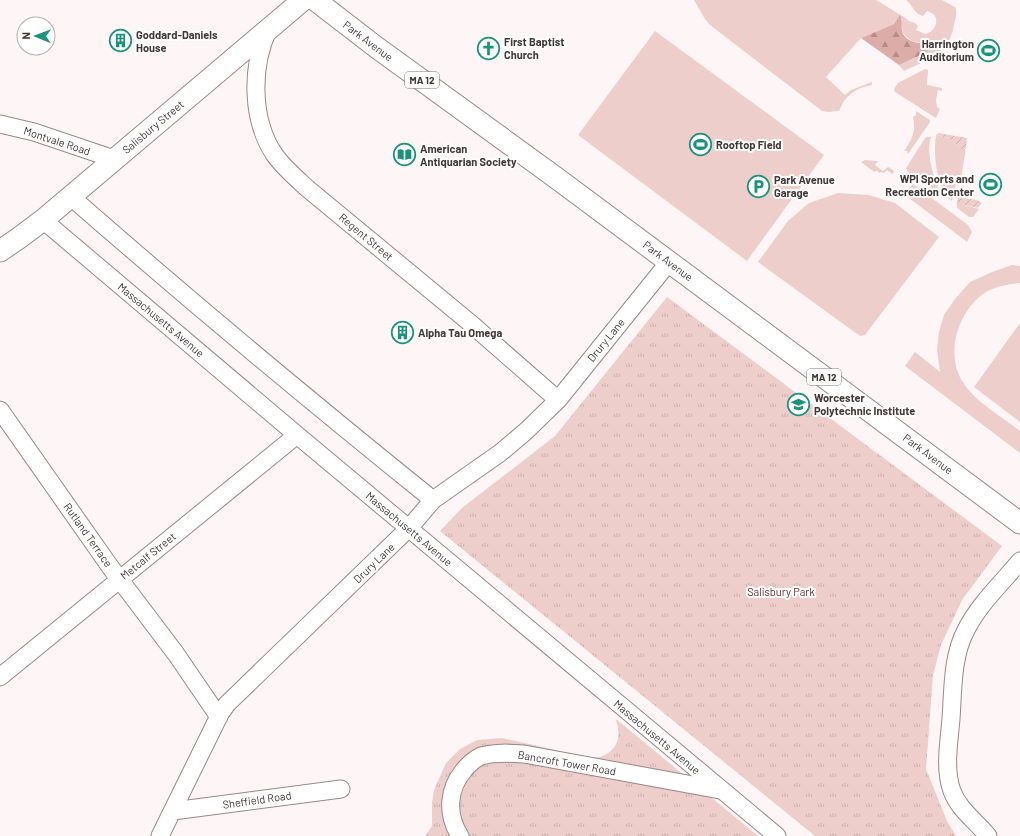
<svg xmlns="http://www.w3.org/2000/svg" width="1020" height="836" font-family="Barlow,sans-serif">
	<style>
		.grass { fill: #edcecb }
		.forest { fill: url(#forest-firs) }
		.park { fill: url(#park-tufts) }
		.garden { fill: url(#garden-furrows) }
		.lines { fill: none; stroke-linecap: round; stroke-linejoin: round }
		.minor-casing { stroke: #9a8887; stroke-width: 19 }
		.major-casing { stroke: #9a8887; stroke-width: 23 }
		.minor { stroke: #fff; stroke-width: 17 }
		.major { stroke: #fff; stroke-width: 21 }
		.labels { text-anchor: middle; stroke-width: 4; stroke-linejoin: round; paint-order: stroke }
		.shield { fill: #fff; stroke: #7a7474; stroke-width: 1 }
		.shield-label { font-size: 10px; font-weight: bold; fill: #413938 }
		.poi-label { font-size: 11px; font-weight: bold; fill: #413938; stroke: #fff; text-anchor: start }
		.street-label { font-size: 11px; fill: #413938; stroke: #fff }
		.park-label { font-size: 11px; fill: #6b2f2d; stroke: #fff }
	</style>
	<defs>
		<pattern id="forest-firs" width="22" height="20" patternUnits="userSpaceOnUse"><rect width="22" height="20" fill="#dcaca8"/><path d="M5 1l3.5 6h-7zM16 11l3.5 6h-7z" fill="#b48d8a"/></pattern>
		<pattern id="park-tufts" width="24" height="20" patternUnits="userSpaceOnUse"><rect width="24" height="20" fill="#edcecb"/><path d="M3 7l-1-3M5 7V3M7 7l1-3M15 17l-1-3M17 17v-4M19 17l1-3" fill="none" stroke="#ccb2af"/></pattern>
		<pattern id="garden-furrows" width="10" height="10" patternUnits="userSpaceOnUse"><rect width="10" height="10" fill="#edcecb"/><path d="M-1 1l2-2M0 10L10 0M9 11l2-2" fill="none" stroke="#ccb2af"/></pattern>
	</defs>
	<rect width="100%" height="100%" fill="#fef6f6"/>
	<path class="grass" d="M694,0H876L904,17L909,21L915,23L918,26L916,30L925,34C933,33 941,21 933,14C932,13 929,12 927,11L923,16C913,13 913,5 906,0H942L955,7C958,13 955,19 954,25C950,53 927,60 904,71L899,65L927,52L937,41C927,44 911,45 904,34C901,30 902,23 902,18L894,24L861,38L826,77L845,95L851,90L872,82V85C856,88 845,95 839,111L828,112L822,111L710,25L705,19Z
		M655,31L824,155L747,261L578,135Z
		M925,69L928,70L927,85L942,88V91L938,90L936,100L937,107L940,109L936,118L895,92L894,89L898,83Z
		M916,111L930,120V122L908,154L907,151H904C912,140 916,131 913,117L916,115Z
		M936,135C950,138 956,140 963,154H965L960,183H956L952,201C936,189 933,153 936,135Z
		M927,137H931C926,155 933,174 939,191L937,193L907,171L906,168L925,138Z
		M865,160L878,161L875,165L883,171L888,167L893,170L894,172L892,174L887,170L884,173L882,172L879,173L877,171L874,172L861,162Z
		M913,184L968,225L972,232L967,242L905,195Z
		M838,193L869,195L895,203L939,237L865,335L860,336L758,262L788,221L809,203Z
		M957,200L965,205L979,209L973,217H969L957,208Z
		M1012,265L1020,266V283C1009,284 992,287 983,294C958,313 946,351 961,379C974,402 1000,415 1020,431V453L905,366L915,352L940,372L937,350L939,332L944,315L955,299L970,282L992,272Z
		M1020,323V422L974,387Z"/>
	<path class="forest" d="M900,15C903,20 901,25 902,31C906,45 927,45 938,41L927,52L899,65L861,38L894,24Z"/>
	<path class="park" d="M667,297L1002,546L962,600L941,645L933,675L926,769L947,821L956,836H815L440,531L462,508L555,436Z
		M616,719L758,836H425L432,826V803L434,790L446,763L460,749L477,740L502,738L591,758C608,758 621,746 618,729C618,725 616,723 616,719Z"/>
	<path class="garden" d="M938,133L967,138L965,154H963C956,140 950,138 936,135Z
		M958,197L977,200L982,203L978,208L965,205L958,202Z"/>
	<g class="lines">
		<defs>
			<path id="minor" d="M268,30C251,67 251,119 274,154C283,167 296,178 308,189L469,322L558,400
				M0,124L34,132L114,159
				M70,196C189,300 310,401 433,500
				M43,220L297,435L777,836
				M0,410L111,568L176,654L219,717
				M0,677L297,435
				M173,811L341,789
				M160,836L220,714L227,704L409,528L433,500L500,453L525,432L558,400L669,262
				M460,836C446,814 448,789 464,770C468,765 475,759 481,756C495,752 510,753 524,754L720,790
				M988,836C976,821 959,810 952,791C944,769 949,743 951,719C953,690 952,656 966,630C979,604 1002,583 1020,561"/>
			<path id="major" d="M315,0L376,47L555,177L1020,523
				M0,251L19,238L43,220L303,0"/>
		</defs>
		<use href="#minor" class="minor-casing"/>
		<use href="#major" class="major-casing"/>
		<use href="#minor" class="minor"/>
		<use href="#major" class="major"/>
	</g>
	<defs>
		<symbol id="building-ring" viewBox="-11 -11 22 22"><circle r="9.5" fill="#fff" stroke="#19947a" stroke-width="1.5"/><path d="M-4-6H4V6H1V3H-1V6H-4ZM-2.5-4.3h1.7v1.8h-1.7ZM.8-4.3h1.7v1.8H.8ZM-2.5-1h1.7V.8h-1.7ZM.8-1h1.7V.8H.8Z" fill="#19947a"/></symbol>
		<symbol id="church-ring" viewBox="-11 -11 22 22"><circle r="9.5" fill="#fff" stroke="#19947a" stroke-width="1.5"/><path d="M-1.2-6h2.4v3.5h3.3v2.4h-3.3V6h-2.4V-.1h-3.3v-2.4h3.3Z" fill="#19947a"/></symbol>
		<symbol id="stadium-ring" viewBox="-11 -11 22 22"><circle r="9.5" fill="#fff" stroke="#19947a" stroke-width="1.5"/><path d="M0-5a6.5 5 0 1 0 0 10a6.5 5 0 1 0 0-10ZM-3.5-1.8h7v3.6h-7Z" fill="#19947a"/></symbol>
		<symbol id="library-ring" viewBox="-11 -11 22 22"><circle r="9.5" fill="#fff" stroke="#19947a" stroke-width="1.5"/><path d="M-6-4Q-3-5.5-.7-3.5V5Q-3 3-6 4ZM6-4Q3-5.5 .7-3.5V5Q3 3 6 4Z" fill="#19947a"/></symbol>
		<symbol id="parking-ring" viewBox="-11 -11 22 22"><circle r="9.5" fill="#fff" stroke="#19947a" stroke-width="1.5"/><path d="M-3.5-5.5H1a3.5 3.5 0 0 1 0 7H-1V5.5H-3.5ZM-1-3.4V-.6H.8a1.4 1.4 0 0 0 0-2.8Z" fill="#19947a"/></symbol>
		<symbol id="university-ring" viewBox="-11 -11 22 22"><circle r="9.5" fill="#fff" stroke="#19947a" stroke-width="1.5"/><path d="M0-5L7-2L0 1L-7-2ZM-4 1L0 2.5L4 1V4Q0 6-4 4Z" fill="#19947a"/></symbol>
	</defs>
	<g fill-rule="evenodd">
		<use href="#building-ring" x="108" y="28" width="25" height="25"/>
		<use href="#church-ring" x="476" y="36" width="25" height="25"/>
		<use href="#stadium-ring" x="976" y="38" width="25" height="25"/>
		<use href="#stadium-ring" x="688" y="132" width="25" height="25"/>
		<use href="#library-ring" x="392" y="142" width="25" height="25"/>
		<use href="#stadium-ring" x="978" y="172" width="25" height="25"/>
		<use href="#parking-ring" x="746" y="174" width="25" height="25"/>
		<use href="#building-ring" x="390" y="320" width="25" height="25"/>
		<use href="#university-ring" x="786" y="392" width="25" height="25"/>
	</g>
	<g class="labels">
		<g class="shield">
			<rect x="405" y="72" width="34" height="16" rx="3"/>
			<rect x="807" y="369" width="34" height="16" rx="3"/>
		</g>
		<g class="shield-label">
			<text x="422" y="84">MA 12</text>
			<text x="824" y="381">MA 12</text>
		</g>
		<g class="poi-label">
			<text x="136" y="39">Goddard-Daniels<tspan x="136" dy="13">House</tspan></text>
			<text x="504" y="46">First Baptist<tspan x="504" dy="13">Church</tspan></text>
			<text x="974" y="48" text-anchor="end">Harrington<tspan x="974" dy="13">Auditorium</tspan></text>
			<text x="716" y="149">Rooftop Field</text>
			<text x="420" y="153">American<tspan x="420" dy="13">Antiquarian Society</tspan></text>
			<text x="974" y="183" text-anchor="end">WPI Sports and<tspan x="974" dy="13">Recreation Center</tspan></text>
			<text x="774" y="184">Park Avenue<tspan x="774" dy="13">Garage</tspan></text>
			<text x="418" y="337">Alpha Tau Omega</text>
			<text x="814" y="402">Worcester<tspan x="814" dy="13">Polytechnic Institute</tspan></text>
		</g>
		<g class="street-label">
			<text transform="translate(368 41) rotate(37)" y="4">Park Avenue</text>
			<text transform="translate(153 127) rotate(-40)" y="4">Salisbury Street</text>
			<text transform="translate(57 141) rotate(18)" y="4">Montvale Road</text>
			<text transform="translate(366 237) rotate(40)" y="4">Regent Street</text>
			<text transform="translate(668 261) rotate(37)" y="4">Park Avenue</text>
			<text transform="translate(161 320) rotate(40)" y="4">Massachusetts Avenue</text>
			<text transform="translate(606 340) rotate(-51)" y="4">Drury Lane</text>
			<text transform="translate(928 454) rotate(37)" y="4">Park Avenue</text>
			<text transform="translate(409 529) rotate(40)" y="4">Massachusetts Avenue</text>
			<text transform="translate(88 535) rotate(55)" y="4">Rutland Terrace</text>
			<text transform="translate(148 556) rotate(-39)" y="4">Metcalf Street</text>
			<text transform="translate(374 563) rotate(-44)" y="4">Drury Lane</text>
			<text transform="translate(657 737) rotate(40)" y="4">Massachusetts Avenue</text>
			<text transform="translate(567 763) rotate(10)" y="4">Bancroft Tower Road</text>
			<text transform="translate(257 800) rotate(-8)" y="4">Sheffield Road</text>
		</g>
		<g class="park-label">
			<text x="781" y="596">Salisbury Park</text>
		</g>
	</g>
	<g transform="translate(36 36) rotate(271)"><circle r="19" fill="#ffffff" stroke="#b3b0af"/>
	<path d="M0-3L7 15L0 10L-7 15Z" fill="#19947a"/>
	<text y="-6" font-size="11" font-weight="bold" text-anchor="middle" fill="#413938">N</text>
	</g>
</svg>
